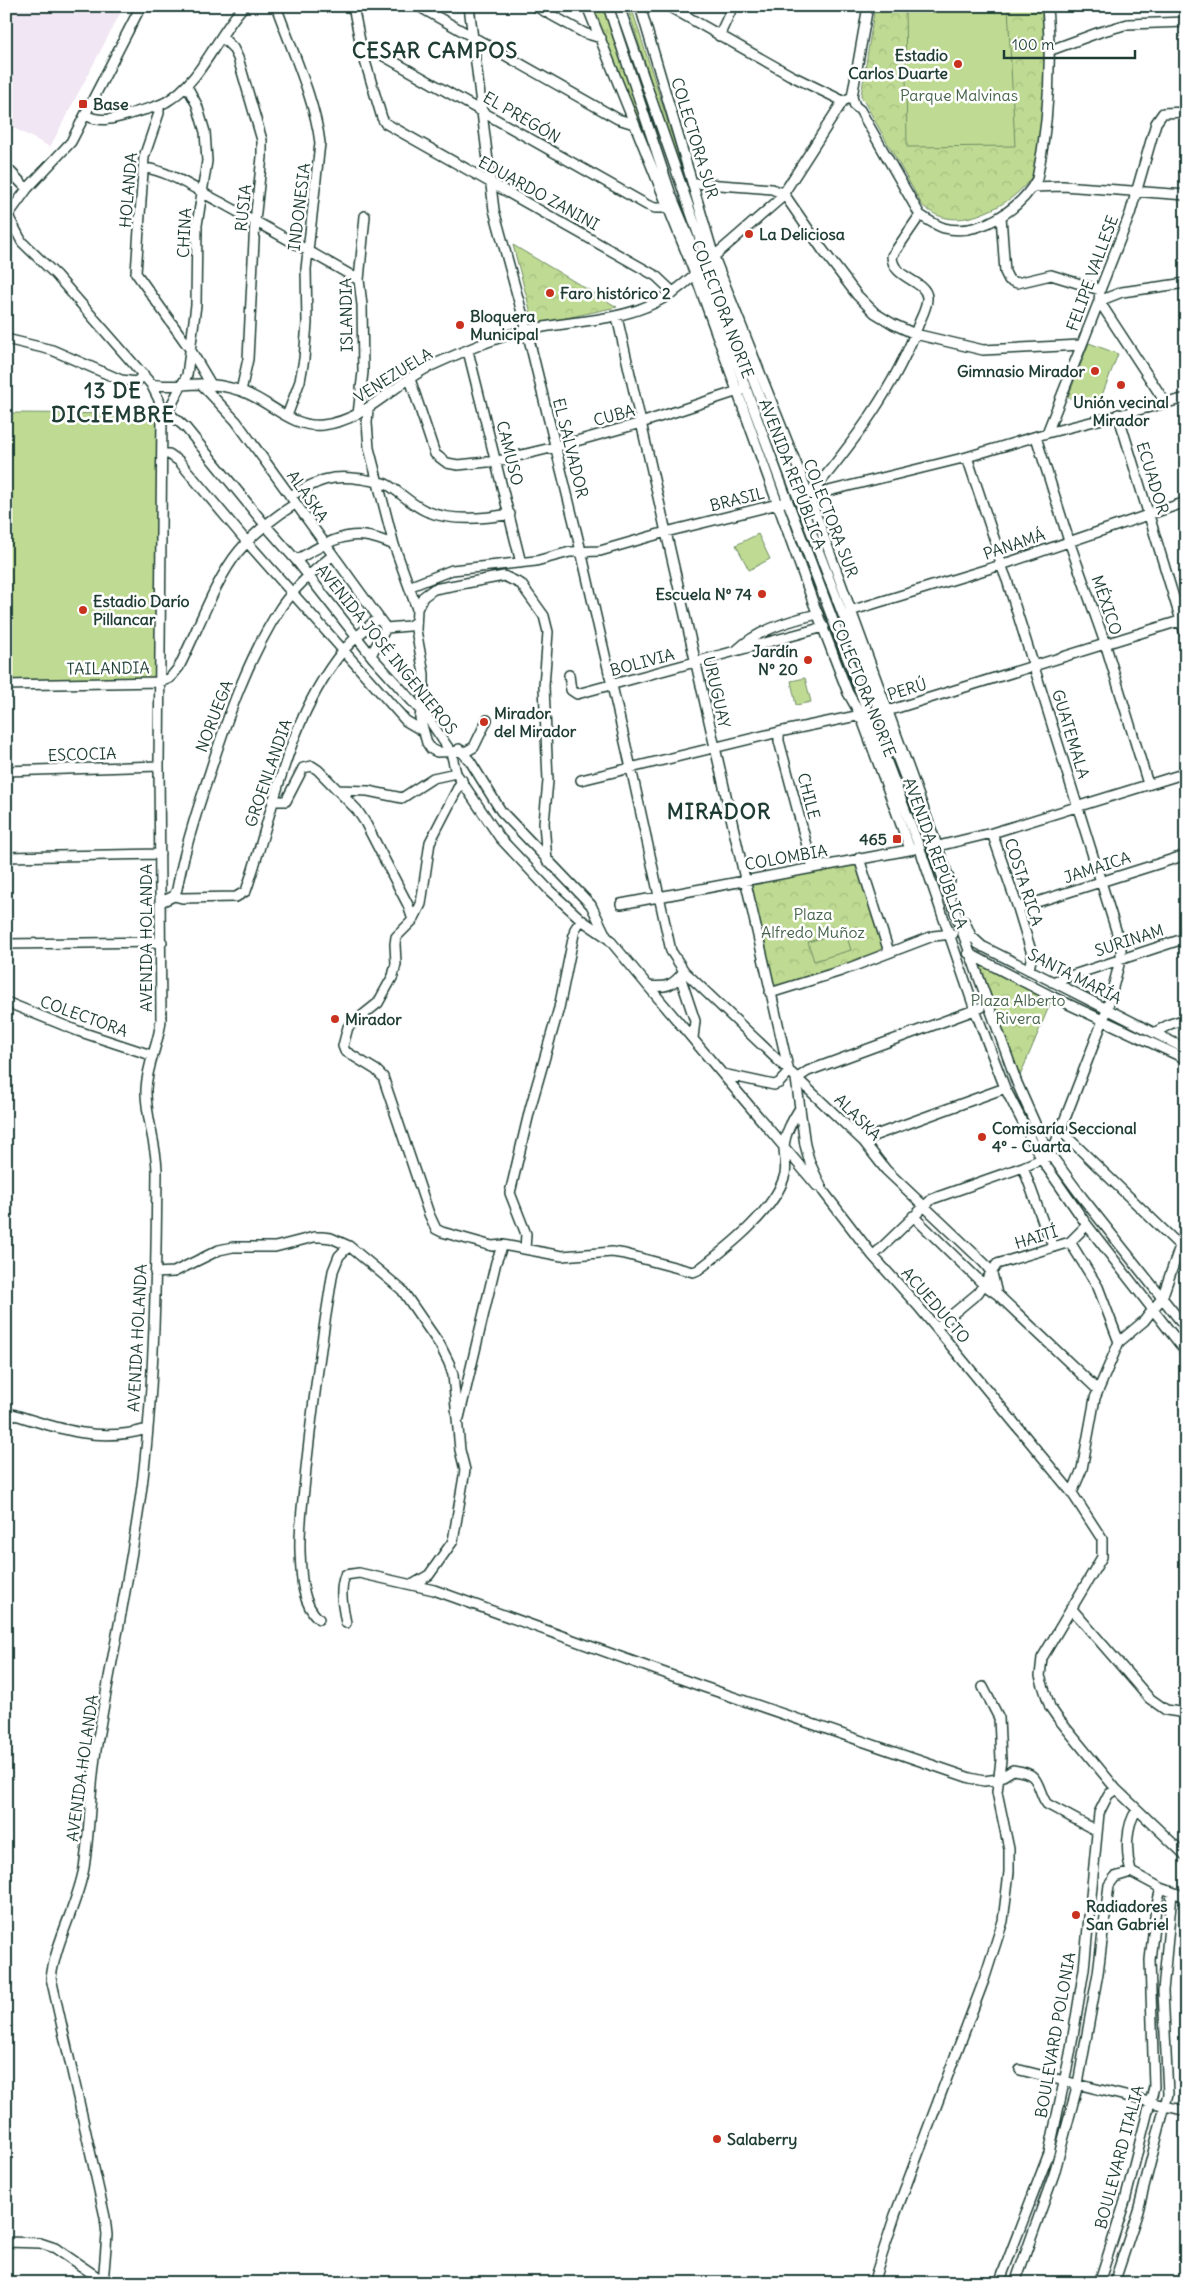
<svg xmlns="http://www.w3.org/2000/svg" width="1192" height="2289" font-family="Delius,sans-serif">
	<style>
		.built { fill: #f1e6f3 }
		.grass { fill: url(#grass-tufts); stroke: #6f8c64 }
		.park { fill: url(#park-crowns); stroke: #6f8c64 }
		.garden { fill: #bfdb93; stroke: #6f8c64 }
		.lines { fill: none; stroke-linecap: round; stroke-linejoin: round }
		.minor-casing { stroke: #1f3d34; stroke-width: 12 }
		.minor { stroke: #fff; stroke-width: 9 }
		.poi-dot { fill: #c8321e; stroke: #fff; stroke-width: 2 }
		.labels { text-anchor: middle; stroke-width: 5; stroke-linejoin: round; paint-order: stroke }
		.poi-label { font-size: 16px; font-weight: bold; fill: #1f3d34; stroke: #fff; text-anchor: start }
		.park-label { font-size: 16px; fill: #47644c; stroke: #fff }
		.street-label { font-size: 16px; fill: #1f3d34; stroke: #fff }
		.district-label { font-size: 21px; font-weight: bold; letter-spacing: 1px; fill: #1f3d34; stroke: #fff }
	</style>
	<defs>
		<pattern id="grass-tufts" width="24" height="20" patternUnits="userSpaceOnUse" patternTransform="scale(1.25)"><rect width="24" height="20" fill="#bfdb93"/><path d="M3 7l-1-3M5 7V3M7 7l1-3M15 17l-1-3M17 17v-4M19 17l1-3" fill="none" stroke="#a4bd7f"/></pattern>
		<pattern id="park-crowns" width="20" height="18" patternUnits="userSpaceOnUse" patternTransform="scale(1.25)"><rect width="20" height="18" fill="#bfdb93"/><path d="M2 6a3 3 0 1 1 6 0M12 15a3 3 0 1 1 6 0" fill="none" stroke="#a4bd7f"/></pattern>
	</defs>
	<rect width="100%" height="100%" fill="#fff"/>
	<filter id="ink" filterUnits="userSpaceOnUse"><feTurbulence type="fractalNoise" baseFrequency=".02" numOctaves="2"/><feDisplacementMap in="SourceGraphic" scale="10" xChannelSelector="R" yChannelSelector="G"/><feConvolveMatrix kernelMatrix="1 2 1 2 8 2 1 2 1" color-interpolation-filters="sRGB"/></filter>
	<g filter="url(#ink)">
		<path class="built" d="M6,6H124L50,147L6,124Z"/>
		<path class="grass" d="M592,6H603L667,198Z
			M627,6H631L708,249L677,164Z"/>
		<path class="park" d="M875,6H1043C1046,51 1046,94 1040,139C1039,151 1038,168 1030,179C1017,197 998,208 978,215C957,222 938,220 922,205L861,96Z
			M513,245L617,307L534,325Z
			M859,858L888,952L770,993L746,879Z
			M970,953L1053,997L1017,1083Z"/>
		<path class="garden" d="M905,6H1008L1015,146L907,147Z
			M1089,343L1118,354L1097,408L1068,397Z
			M6,413L162,414L160,682L6,685Z
			M758,534L770,559L749,570L736,545Z
			M805,678L811,702L796,705L791,681Z
			M845,931L851,950L814,961L808,942Z"/>
		<g class="lines">
			<defs>
				<path id="minor" d="M276,6C291,48 315,100 320,143L306,269L307,323L304,359L300,381L287,416
					M353,6L362,51L382,118L385,123L656,276L674,293
					M418,6L618,119L634,124
					M469,6L494,210L527,331L581,551L631,768L671,951L684,971L864,1142L886,1170L984,1263L992,1273L997,1294L1098,1390
					M535,6L584,33L601,38
					M587,6L695,274L813,602L848,693L860,714L910,849
					M608,6L670,192L701,267L788,502L920,849L975,1010L1005,1088L1042,1160L1087,1225L1186,1352
					M619,6L708,262L932,848L1017,1083L1041,1137L1051,1155L1082,1197L1186,1328
					M640,6L714,257L809,496L950,881
					M668,6L790,75L843,101
					M868,6L852,97L855,106L860,110L920,215C928,220 935,225 944,228C979,237 1021,209 1037,179C1049,121 1052,65 1047,6
					M719,36L733,6
					M222,37L233,48L238,58L262,140V157L255,221L248,359L241,391
					M1051,50L1100,32L1128,24L1186,22
					M362,51L375,52L382,55L647,205L655,208H667
					M159,105V113L144,157L136,273L190,349L212,386
					M85,115C100,123 114,119 130,114C142,110 155,108 166,102C203,80 216,36 244,6
					M6,167L27,189
					M144,168C168,170 198,191 220,202C267,228 313,253 359,280
					M693,183L772,189L784,194L822,249L857,295L875,313L893,324L915,334L983,350L1081,345
					M1033,187L1063,186L1186,195
					M6,212L22,242L56,275L151,384L159,400L162,414L159,766L161,1020C159,1044 147,1064 146,1089C145,1114 156,1142 157,1170C156,1272 155,1376 143,1478C132,1569 111,1659 96,1750C90,1789 90,1829 84,1868C77,1906 56,1940 51,1978L105,2217L107,2235L103,2283
					M1001,216L1005,272L1009,280L1017,283L1051,275L1100,290
					M6,218L27,189L71,142L141,6
					M711,259L780,199L843,101L852,97
					M1099,301L1165,402
					M1099,301L1122,292L1186,283
					M617,317L789,1072L779,1083L774,1085L723,1074
					M6,339L52,350L121,380L136,382L144,375
					M468,351L521,563
					M410,379L435,454L447,463L458,465L497,461L555,447L641,423L741,390
					M151,384C169,388 183,384 200,384C212,384 229,387 241,391C269,400 292,429 323,425C368,420 395,381 435,364C464,351 496,337 527,330C594,316 645,325 698,271
					M201,384L236,421L386,628
					M368,409L367,423L369,448L394,545L417,609L416,630L424,674V692L420,718L427,743L431,749L437,752L467,751L474,747L487,720
					M168,412L186,428L266,526L296,560L373,658L430,721L451,752L456,773L500,838L550,891L583,921L608,938L648,986C666,988 673,986 684,971
					M358,414L363,372L362,305L359,280L365,216
					M1118,414L1186,637
					M165,417L187,375L196,305L197,225L207,161L205,132L197,105L187,86
					M1047,433L1099,301L1100,290L1130,214L1156,123L1163,113L1186,112
					M1036,437L1069,541L1105,643L1148,784
					M162,454H169L179,461L247,542L406,721L423,731
					M290,496C318,481 329,474 362,479C371,481 380,481 388,485C401,493 412,505 426,511C452,522 483,519 510,514
					M809,496C853,443 895,388 919,323C922,316 928,305 927,297C925,279 892,279 892,256L920,215
					M804,497L967,457L1047,433L1186,398
					M296,560C316,549 341,532 365,536C375,537 385,541 394,545
					M411,586L452,570L536,561L570,552L600,551L666,532L782,503
					M417,609L423,597L434,589L504,576L521,584L544,616L548,632L544,686L548,781L544,823L547,861
					M850,611L1001,565L1186,502
					M737,650C757,630 791,620 818,614
					M371,655L386,628L409,626L416,622
					M569,675L571,690L577,694L824,627
					M6,685L160,682L170,678L179,667C197,632 215,580 239,551C254,533 276,516 295,504
					M884,712L1186,619
					M779,732V741L813,868
					M459,749L470,761L501,811L591,905L607,938
					M6,771L159,766
					M462,780L430,842L421,904L413,920L396,937L395,944L396,964L393,976L378,1003L348,1027L343,1046L345,1051L376,1070L383,1077L429,1214L436,1229L442,1232L492,1246L503,1245L562,1256L612,1252L625,1254L693,1272L698,1270C727,1248 776,1210 785,1174C787,1165 784,1157 784,1147C785,1133 792,1121 800,1108
					M581,780L779,732L866,714
					M338,790L368,791L402,798L433,778L456,773
					M272,801H286L303,768L312,766L318,770L357,810L365,822L408,905L413,920
					M992,833L1018,908L1032,954L1029,970
					M934,847L992,833L1186,773
					M6,857L160,854
					M859,858L889,952
					M174,896L182,898L236,897L246,891C274,810 287,721 342,652C353,639 366,629 378,618
					M161,902L174,896L177,889C184,850 196,813 209,775C227,718 248,658 281,607C295,587 313,571 332,556
					M621,904L914,849
					M1018,908L1186,855
					M965,922L971,936L983,947
					M6,944L162,942
					M978,944L1186,1049
					M968,953L1053,997L1186,1059
					M680,976L695,1021L693,1038
					M1052,982L1186,938
					M648,986L817,1186
					M770,993L841,971L933,936L953,934
					M6,1002L78,1031L151,1055
					M1154,1033L1170,1024L1186,1019
					M796,1079L805,1145L810,1163L823,1191L873,1256L918,1306L1072,1493L1102,1539V1557L1042,1658L1040,1676L1050,1707L1057,1717L1116,1789L1186,1856
					M796,1079L808,1071L980,1008
					M1060,1130L1180,1246
					M864,1142L876,1135L1005,1088
					M1023,1167L1046,1230L1054,1247
					M913,1216L983,1284L997,1294
					M1070,1242L1098,1287L1119,1342L1095,1398L1082,1469L1072,1493
					M525,1249L526,1234L510,1193L530,1109L559,1008L575,929L581,920
					M873,1256L932,1199L1023,1167L1051,1155L1107,1010L1121,957V946L1007,580L1001,565L998,550L967,457
					M155,1273L174,1272L219,1250L233,1247H275L314,1237H322L331,1238L349,1246L402,1290L440,1345L449,1363L453,1375L460,1450L465,1470L453,1541L429,1575L412,1585
					M936,1328L978,1293L997,1264L1070,1242L1087,1225
					M1119,1342L1144,1321L1162,1298L1186,1229
					M6,1412C53,1427 98,1444 147,1429
					M459,1418L496,1262L503,1245
					M1071,1608L1149,1698L1166,1710L1186,1713
					M319,1619C301,1604 301,1573 300,1551C299,1524 304,1495 306,1468C313,1402 322,1337 333,1271L339,1256L349,1246
					M346,1623C343,1607 339,1591 345,1575L359,1573L434,1590L698,1685L970,1778L984,1781L998,1779L1013,1770C1019,1771 1028,1772 1032,1776C1040,1782 1040,1796 1047,1804L1097,1831
					M1137,1810C1125,1826 1126,1854 1131,1872L1161,1888L1186,1897
					M1020,2070L1186,2111
					M6,2242L40,2243L55,2248L106,2283
					M873,2283L895,2215L984,1980L1003,1921L1009,1872V1849L997,1792L1001,1760L999,1718L983,1687
					M999,2283L1049,2153L1070,2054L1084,1969L1099,1813L1108,1795L1116,1789
					M1015,2283L1054,2174L1078,2084L1098,1973L1109,1885L1115,1877L1131,1872
					M1099,2283L1125,2201L1154,2087L1150,1960L1156,1908L1161,1888
					M1114,2283L1138,2211L1168,2094L1163,1991L1172,1893"/>
			</defs>
			<use href="#minor" class="minor-casing"/>
			<use href="#minor" class="minor"/>
		</g>
	</g>
	<g class="poi-dot">
		<circle cx="958" cy="64" r="5"/>
		<rect x="78" y="99" width="10" height="10" rx="2.5"/>
		<circle cx="749" cy="234" r="5"/>
		<circle cx="550" cy="293" r="5"/>
		<circle cx="460" cy="325" r="5"/>
		<circle cx="1095" cy="371" r="5"/>
		<circle cx="1121" cy="385" r="5"/>
		<circle cx="762" cy="594" r="5"/>
		<circle cx="83" cy="610" r="5"/>
		<circle cx="808" cy="660" r="5"/>
		<circle cx="484" cy="722" r="5"/>
		<rect x="892" y="834" width="10" height="10" rx="2.5"/>
		<circle cx="335" cy="1019" r="5"/>
		<circle cx="982" cy="1137" r="5"/>
		<circle cx="1076" cy="1915" r="5"/>
		<circle cx="717" cy="2139" r="5"/>
	</g>
	<g class="labels">
		<g class="poi-label">
			<text x="948" y="61" text-anchor="end">Estadio<tspan x="948" dy="18">Carlos Duarte</tspan></text>
			<text x="93" y="110">Base</text>
			<text x="759" y="240">La Deliciosa</text>
			<text x="560" y="299">Faro histórico 2</text>
			<text x="470" y="322">Bloquera<tspan x="470" dy="18">Municipal</tspan></text>
			<text x="1085" y="377" text-anchor="end">Gimnasio Mirador</text>
			<text x="1121" y="408" text-anchor="middle">Unión vecinal<tspan x="1121" dy="18">Mirador</tspan></text>
			<text x="752" y="600" text-anchor="end">Escuela Nº 74</text>
			<text x="93" y="607">Estadio Darío<tspan x="93" dy="18">Pillancar</tspan></text>
			<text x="798" y="657" text-anchor="end">Jardín<tspan x="798" dy="18">Nº 20</tspan></text>
			<text x="494" y="719">Mirador<tspan x="494" dy="18">del Mirador</tspan></text>
			<text x="887" y="845" text-anchor="end">465</text>
			<text x="345" y="1025">Mirador</text>
			<text x="992" y="1134">Comisaría Seccional<tspan x="992" dy="18">4º - Cuarta</tspan></text>
			<text x="1086" y="1912">Radiadores<tspan x="1086" dy="18">San Gabriel</tspan></text>
			<text x="727" y="2145">Salaberry</text>
		</g>
		<g class="park-label">
			<text x="959" y="101">Parque Malvinas</text>
			<text x="813" y="920">Plaza<tspan x="813" dy="18">Alfredo Muñoz</tspan></text>
			<text x="1018" y="1006">Plaza Alberto<tspan x="1018" dy="18">Rivera</tspan></text>
		</g>
		<g class="street-label">
			<text transform="translate(522 117) rotate(30)" y="6">EL PREGÓN</text>
			<text transform="translate(695 138) rotate(73)" y="6">COLECTORA SUR</text>
			<text transform="translate(128 190) rotate(-85)" y="6">HOLANDA</text>
			<text transform="translate(539 193) rotate(29)" y="6">EDUARDO ZANINI</text>
			<text transform="translate(299 207) rotate(-83)" y="6">INDONESIA</text>
			<text transform="translate(243 208) rotate(-84)" y="6">RUSIA</text>
			<text transform="translate(184 233) rotate(-87)" y="6">CHINA</text>
			<text transform="translate(1092 273) rotate(-70)" y="6">FELIPE VALLESE</text>
			<text transform="translate(723 309) rotate(69)" y="6">COLECTORA NORTE</text>
			<text transform="translate(346 315) rotate(-91)" y="6">ISLANDIA</text>
			<text transform="translate(393 375) rotate(-32)" y="6">VENEZUELA</text>
			<text transform="translate(614 415) rotate(-15)" y="6">CUBA</text>
			<text transform="translate(571 448) rotate(76)" y="6">EL SALVADOR</text>
			<text transform="translate(510 453) rotate(76)" y="6">CAMUSO</text>
			<text transform="translate(793 474) rotate(69)" y="6">AVENIDA REPÚBLICA</text>
			<text transform="translate(1153 478) rotate(73)" y="6">ECUADOR</text>
			<text transform="translate(308 496) rotate(55)" y="6">ALASKA</text>
			<text transform="translate(737 499) rotate(-14)" y="6">BRASIL</text>
			<text transform="translate(831 518) rotate(69)" y="6">COLECTORA SUR</text>
			<text transform="translate(1014 544) rotate(-19)" y="6">PANAMÁ</text>
			<text transform="translate(1107 605) rotate(71)" y="6">MÉXICO</text>
			<text transform="translate(387 649) rotate(51)" y="6">AVENIDA JOSÉ INGENIEROS</text>
			<text transform="translate(642 662) rotate(-15)" y="6">BOLIVIA</text>
			<text transform="translate(108 668) rotate(-1)" y="6">TAILANDIA</text>
			<text transform="translate(864 688) rotate(68)" y="6">COLECTORA NORTE</text>
			<text transform="translate(907 689) rotate(-17)" y="6">PERÚ</text>
			<text transform="translate(717 692) rotate(77)" y="6">URUGUAY</text>
			<text transform="translate(214 716) rotate(-69)" y="6">NORUEGA</text>
			<text transform="translate(1071 734) rotate(73)" y="6">GUATEMALA</text>
			<text transform="translate(82 754) rotate(-2)" y="6">ESCOCIA</text>
			<text transform="translate(268 773) rotate(-71)" y="6">GROENLANDIA</text>
			<text transform="translate(809 796) rotate(75)" y="6">CHILE</text>
			<text transform="translate(936 853) rotate(70)" y="6">AVENIDA REPÚBLICA</text>
			<text transform="translate(786 857) rotate(-10)" y="6">COLOMBIA</text>
			<text transform="translate(1097 867) rotate(-18)" y="6">JAMAICA</text>
			<text transform="translate(1024 882) rotate(72)" y="6">COSTA RICA</text>
			<text transform="translate(146 938) rotate(-90)" y="6">AVENIDA HOLANDA</text>
			<text transform="translate(1129 940) rotate(-18)" y="6">SURINAM</text>
			<text transform="translate(1075 976) rotate(27)" y="6">SANTA MARÍA</text>
			<text transform="translate(84 1016) rotate(20)" y="6">COLECTORA</text>
			<text transform="translate(858 1117) rotate(45)" y="6">ALASKA</text>
			<text transform="translate(1036 1237) rotate(-17)" y="6">HAITÍ</text>
			<text transform="translate(936 1305) rotate(49)" y="6">ACUEDUCTO</text>
			<text transform="translate(137 1338) rotate(-87)" y="6">AVENIDA HOLANDA</text>
			<text transform="translate(82 1768) rotate(-82)" y="6">AVENIDA HOLANDA</text>
			<text transform="translate(1055 2035) rotate(-80)" y="6">BOULEVARD POLONIA</text>
			<text transform="translate(1119 2157) rotate(-75)" y="6">BOULEVARD ITALIA</text>
		</g>
		<g class="district-label">
			<text x="435" y="58">CESAR CAMPOS</text>
			<text x="113" y="398">13 DE<tspan x="113" dy="24">DICIEMBRE</tspan></text>
			<text x="719" y="819">MIRADOR</text>
		</g>
	</g>
	<rect width="1192" height="2289" fill="none" stroke="#fff" stroke-width="25"/>
	<rect x="12" y="12" width="1167" height="2264" fill="none" stroke="#1f3d34" stroke-width="2" filter="url(#ink)"/>
	<path d="M1004 50v8h131v-8" fill="none" stroke="#1f3d34" stroke-width="2.5"/>
	<text x="1012" y="50" font-size="15" fill="#1f3d34" stroke="#ffffff" stroke-width="4" paint-order="stroke">100 m</text>
</svg>
